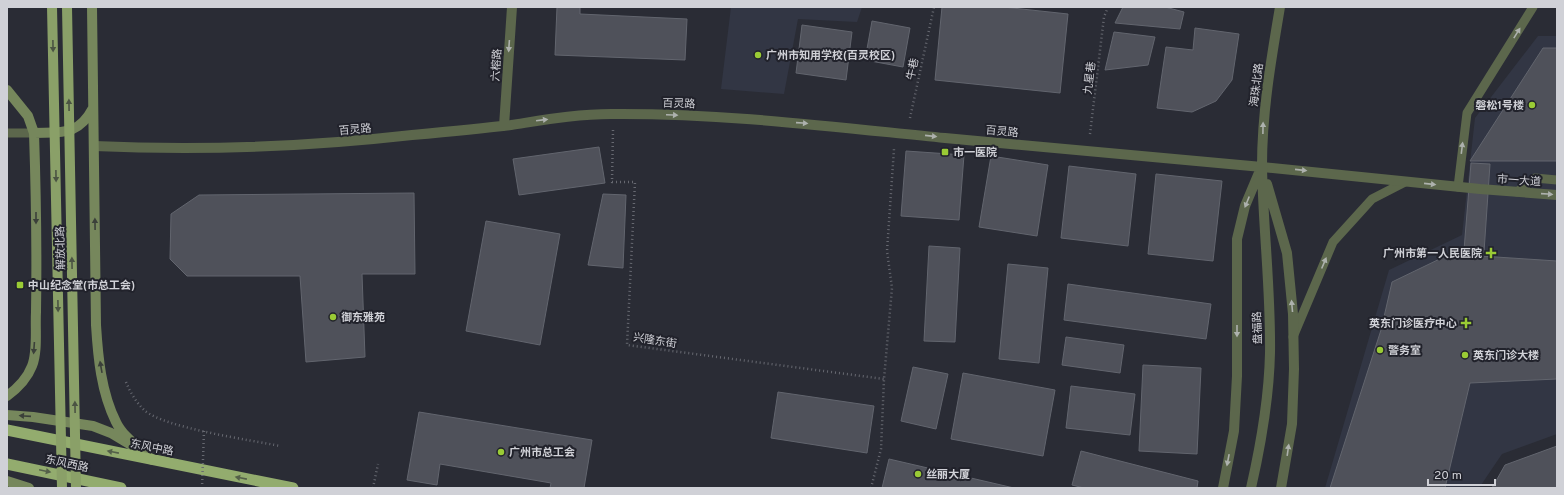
<svg xmlns="http://www.w3.org/2000/svg" width="1564" height="495" font-family="Overpass,'Noto Sans SC',sans-serif">
	<style>
		.built { fill: #323644 }
		.building { fill: #4f515a; stroke: #62656e }
		.lines { fill: none; stroke-linecap: round; stroke-linejoin: round }
		.path { stroke: #676971; stroke-width: 2.5; stroke-dasharray: 1 3; stroke-linecap: butt }
		.service { stroke: #5c674c; stroke-width: 9 }
		.minor { stroke: #5c674c; stroke-width: 10 }
		.tertiary { stroke: #5c674c; stroke-width: 10 }
		.secondary { stroke: #76875c; stroke-width: 10 }
		.trunk { stroke: #93ac6e; stroke-width: 11 }
		.path-bridge { stroke: #676971; stroke-width: 2.5; stroke-dasharray: 1 3; stroke-linecap: butt }
		.primary-bridge { stroke: #8aa068; stroke-width: 10 }
		.oneway { fill: #adb1ad }
		.oneway2 { fill: #4b5443 }
		.oneway3 { fill: #3b403a }
		.oneway4 { fill: #546049 }
		.poi-dot { fill: #9acb35; stroke: #21222b; stroke-width: 1.5 }
		.labels { text-anchor: middle; stroke-width: 4; stroke-linejoin: round; paint-order: stroke }
		.poi-label { font-size: 11px; font-weight: bold; fill: #d0d1d7; stroke: #21222b; text-anchor: start }
		.street-label { font-size: 11px; fill: #d0d1d7; stroke: #21222b }
	</style>
	<rect width="100%" height="100%" fill="#2a2c35"/>
	<path class="built" d="M731,7H862L857,22L798,19L784,94L721,89Z
		M1538,36H1557V434L1502,454L1479,488H1325L1389,270L1462,235L1475,118Z"/>
	<path class="building" d="M557,7H580V14L687,19L685,60L555,55Z
		M942,7H1003L1068,14L1060,93L935,80Z
		M1123,7H1165L1184,12L1180,29L1115,23Z
		M872,21L910,28L903,67L865,60Z
		M802,25L852,32L846,80L796,73Z
		M1195,28L1239,34L1232,80L1216,101L1192,112L1157,108L1166,47L1193,50Z
		M1114,32L1155,37L1148,65L1105,70Z
		M1543,48H1557V161H1470Z
		M599,147L605,183L519,195L513,159Z
		M906,151L964,155L959,220L901,216Z
		M991,156L1048,165L1037,236L979,227Z
		M1471,163L1490,164L1484,252L1464,250Z
		M1069,166L1136,174L1128,246L1061,238Z
		M1156,174L1222,181L1213,261L1148,254Z
		M414,193L415,274H362L365,357L306,362L300,276H187L170,259L171,214L199,195Z
		M603,194L626,195L623,268L588,265Z
		M486,221L560,234L540,345L466,331Z
		M929,246L960,248L955,342L924,341Z
		M1450,254L1557,261V379L1470,383L1445,488H1330L1381,330L1392,282Z
		M1008,264L1048,268L1039,363L999,359Z
		M1068,284L1211,304L1206,339L1064,320Z
		M1066,337L1124,345L1120,373L1062,365Z
		M1143,365L1201,368L1197,454L1139,451Z
		M913,367L948,374L936,429L901,421Z
		M963,373L1055,390L1043,456L951,439Z
		M1071,386L1135,394L1130,435L1066,428Z
		M778,392L874,406L867,453L771,438Z
		M419,412L592,440L584,488H550L551,483L440,464L437,485L407,480Z
		M1557,446V488H1492L1505,465Z
		M1081,451L1198,481L1197,488H1084L1072,485Z
		M889,459L1014,488H882Z"/>
	<g class="lines">
		<path class="path" d="M910,118L934,7
			M613,130L612,182H635L627,345L884,379
			M1090,134L1104,17L1108,7
			M126,382C130,392 136,402 144,410C164,428 251,440 280,446
			M373,488L378,464
			M871,488L881,449L884,379L892,288L887,251L894,149"/>
		<path class="service" d="M7,133H34
			M1458,187L1467,113L1533,7
			M1517,192L1535,178L1557,180
			M1293,337L1333,242L1372,199L1405,182"/>
		<path class="minor" d="M1262,167L1480,189L1557,195"/>
		<path class="tertiary" d="M504,126L512,7
			M94,146C200,151 306,147 412,135C445,132 478,129 511,125C544,120 577,114 611,114C723,113 834,127 945,138C1051,148 1157,157 1262,167
			M1267,184L1287,253L1293,314L1294,369L1292,424L1281,488
			M1223,488L1234,431L1237,376V239L1245,206L1261,168
			M1251,488C1261,444 1269,399 1270,353C1271,291 1263,228 1262,166C1262,112 1271,60 1280,7"/>
		<path class="secondary" d="M92,7L96,325C98,357 101,392 116,422C123,437 140,448 152,460
			M7,90L28,116L34,133C36,193 37,252 36,312C35,329 38,351 32,366C27,379 18,388 7,396
			M34,133C62,132 78,136 93,108
			M7,415L33,417L93,426L111,433L131,445
			M7,481L29,488"/>
		<path class="trunk" d="M7,430L293,488
			M7,464L121,488"/>
		<path class="path-bridge" d="M202,488L204,431"/>
		<path class="primary-bridge" d="M52,7L62,488
			M67,7L76,488"/>
	</g>
	<defs><path id="oneway-solid" d="M-6-.8H1V-3.2L6.5 0L1 3.2V.8H-6Z"/></defs>
	<g class="oneway">
		<use href="#oneway-solid" transform="translate(1517 33) rotate(-58)"/>
		<use href="#oneway-solid" transform="translate(509 46) rotate(94)"/>
		<use href="#oneway-solid" transform="translate(672 115) rotate(3)"/>
		<use href="#oneway-solid" transform="translate(542 120) rotate(-7)"/>
		<use href="#oneway-solid" transform="translate(802 123) rotate(4)"/>
		<use href="#oneway-solid" transform="translate(1263 128) rotate(-89)"/>
		<use href="#oneway-solid" transform="translate(931 136) rotate(6)"/>
		<use href="#oneway-solid" transform="translate(1462 148) rotate(-83)"/>
		<use href="#oneway-solid" transform="translate(1301 170) rotate(6)"/>
		<use href="#oneway-solid" transform="translate(1430 184) rotate(6)"/>
		<use href="#oneway-solid" transform="translate(1547 194) rotate(4)"/>
		<use href="#oneway-solid" transform="translate(1247 202) rotate(112)"/>
		<use href="#oneway-solid" transform="translate(1324 263) rotate(-67)"/>
		<use href="#oneway-solid" transform="translate(1292 306) rotate(-95)"/>
		<use href="#oneway-solid" transform="translate(1237 331) rotate(90)"/>
		<use href="#oneway-solid" transform="translate(1288 450) rotate(-82)"/>
		<use href="#oneway-solid" transform="translate(1228 460) rotate(101)"/>
	</g>
	<g class="oneway2">
		<use href="#oneway-solid" transform="translate(53 46) rotate(89)"/>
		<use href="#oneway-solid" transform="translate(69 105) rotate(-91)"/>
		<use href="#oneway-solid" transform="translate(56 176) rotate(89)"/>
		<use href="#oneway-solid" transform="translate(72 263) rotate(-91)"/>
		<use href="#oneway-solid" transform="translate(58 306) rotate(89)"/>
		<use href="#oneway-solid" transform="translate(75 407) rotate(-91)"/>
	</g>
	<g class="oneway3">
		<use href="#oneway-solid" transform="translate(36 218) rotate(90)"/>
		<use href="#oneway-solid" transform="translate(95 224) rotate(-91)"/>
		<use href="#oneway-solid" transform="translate(34 348) rotate(94)"/>
		<use href="#oneway-solid" transform="translate(101 367) rotate(-100)"/>
		<use href="#oneway-solid" transform="translate(25 416) rotate(-176)"/>
	</g>
	<g class="oneway4">
		<use href="#oneway-solid" transform="translate(113 452) rotate(-169)"/>
		<use href="#oneway-solid" transform="translate(45 471) rotate(12)"/>
		<use href="#oneway-solid" transform="translate(241 478) rotate(-169)"/>
	</g>
	<g class="poi-dot">
		<circle cx="758" cy="55" r="4"/>
		<circle cx="1532" cy="105" r="4"/>
		<rect x="941" y="148" width="8" height="8" rx="2"/>
		<path d="M1489 247h4v4h4v4h-4v4h-4v-4h-4v-4h4z"/>
		<rect x="16" y="281" width="8" height="8" rx="2"/>
		<circle cx="333" cy="317" r="4"/>
		<path d="M1464 317h4v4h4v4h-4v4h-4v-4h-4v-4h4z"/>
		<circle cx="1380" cy="350" r="4"/>
		<circle cx="1465" cy="355" r="4"/>
		<circle cx="501" cy="452" r="4"/>
		<circle cx="918" cy="474" r="4"/>
	</g>
	<g class="labels">
		<g class="poi-label">
			<text x="766" y="59">广州市知用学校(百灵校区)</text>
			<text x="1524" y="109" text-anchor="end">磐松1号楼</text>
			<text x="953" y="156">市一医院</text>
			<text x="1482" y="257" text-anchor="end">广州市第一人民医院</text>
			<text x="28" y="289">中山纪念堂(市总工会)</text>
			<text x="341" y="321">御东雅苑</text>
			<text x="1457" y="327" text-anchor="end">英东门诊医疗中心</text>
			<text x="1388" y="354">警务室</text>
			<text x="1473" y="359">英东门诊大楼</text>
			<text x="509" y="456">广州市总工会</text>
			<text x="926" y="478">丝丽大厦</text>
		</g>
		<g class="street-label">
			<text transform="translate(496 65) rotate(-86)" y="4">六榕路</text>
			<text transform="translate(912 69) rotate(-78)" y="4">牛巷</text>
			<text transform="translate(1089 78) rotate(-83)" y="4">九星巷</text>
			<text transform="translate(1256 85) rotate(-83)" y="4">海珠北路</text>
			<text transform="translate(679 103) rotate(2)" y="4">百灵路</text>
			<text transform="translate(355 129) rotate(-5)" y="4">百灵路</text>
			<text transform="translate(1002 131) rotate(5)" y="4">百灵路</text>
			<text transform="translate(1519 180) rotate(4)" y="4">市一大道</text>
			<text transform="translate(60 248) rotate(-91)" y="4">解放北路</text>
			<text transform="translate(1257 328) rotate(-92)" y="4">盘福路</text>
			<text transform="translate(655 340) rotate(9)" y="4">兴隆东街</text>
			<text transform="translate(152 447) rotate(11)" y="4">东风中路</text>
			<text transform="translate(67 463) rotate(12)" y="4">东风西路</text>
		</g>
	</g>
	<rect width="1564" height="495" fill="none" stroke="#d0d1d7" stroke-width="16"/>
	<path d="M1428 479v6h67v-6" fill="none" stroke="#d0d1d7" stroke-width="2"/>
	<text x="1434" y="479" font-size="12" fill="#d0d1d7" stroke="#21222b" stroke-width="3" paint-order="stroke">20 m</text>
</svg>
